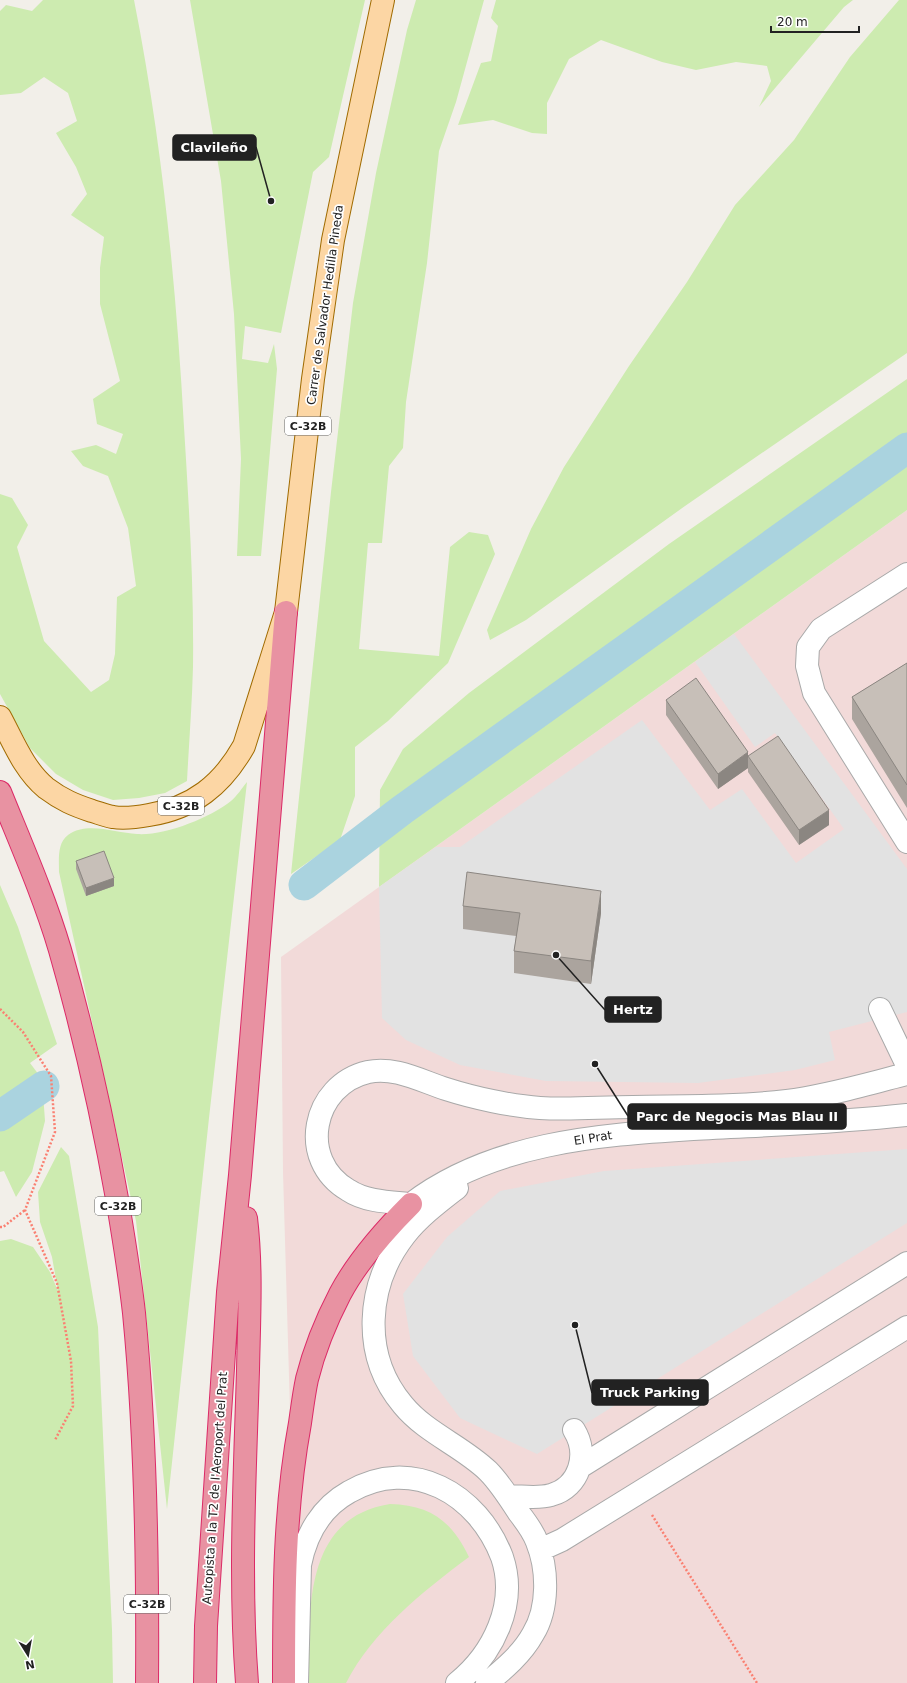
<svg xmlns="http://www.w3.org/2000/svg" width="907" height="1683" font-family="'DejaVu Sans',sans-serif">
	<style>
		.commercial { fill: #f2dad9 }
		.grass { fill: #cdebb0 }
		.parking { fill: #e2e2e2 }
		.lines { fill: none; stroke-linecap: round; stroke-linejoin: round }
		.canal { stroke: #aad3df; stroke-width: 31 }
		.minor-casing { stroke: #a9a9a9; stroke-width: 24 }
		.major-casing { stroke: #a06b00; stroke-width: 24 }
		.highway-casing { stroke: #dc2a67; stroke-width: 24 }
		.path { stroke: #fa8072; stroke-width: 2.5; stroke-dasharray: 2 2; stroke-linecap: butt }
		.minor { stroke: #fff; stroke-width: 22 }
		.major { stroke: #fcd6a4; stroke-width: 22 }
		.highway { stroke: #e892a2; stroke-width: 22 }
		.wall { fill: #aba49e }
		.shaded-wall { fill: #8b8681 }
		.building { fill: #c7bfb8; stroke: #8b8681 }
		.labels { text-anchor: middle; stroke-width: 3.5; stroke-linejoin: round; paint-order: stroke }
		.shield { fill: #fff; stroke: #646464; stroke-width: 1 }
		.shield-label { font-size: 11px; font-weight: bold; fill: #222 }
		.street-label { font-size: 12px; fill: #222; stroke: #fff }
		.leader { fill: none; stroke: #222; stroke-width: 1.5 }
		.callout-dot { fill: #222; stroke: #fff; stroke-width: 1.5 }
		.callout { fill: #222; stroke: #222; stroke-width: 1.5 }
		.callout-label { font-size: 13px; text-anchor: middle; font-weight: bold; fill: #fff }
	</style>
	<rect width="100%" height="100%" fill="#f2efe9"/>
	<path class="commercial" d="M907,510V1683H298L283,1172L281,957Z"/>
	<path class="grass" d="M43,0H134C162,141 176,284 184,427C189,507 194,587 193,667C192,705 189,743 187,781L165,793L139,798L113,800L83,790L56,774L30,748L0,694V494L12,498L28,525L17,547L44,641L91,692L109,680L115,654L117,597L136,586L128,528L108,476L83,466L71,451L96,445L116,454L123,434L97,424L93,399L120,381L100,304V268L104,237L71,215L87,194L76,167L56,133L77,121L68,93L44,77L21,93L0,95V11L6,5L32,11Z
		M190,0H365L329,157L313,172L281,333L245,326L242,359L268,363L274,344L277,369L261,556H237L241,459L234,314L221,181Z
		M416,0H484L456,102L439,151L427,263L406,402L403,448L389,466L382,543H368L359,649L439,656L450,547L469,532L488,535L495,554L448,663L388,721L355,747V796L340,840L291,874L331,492L353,303L376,173L407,30Z
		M496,0H853L844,7L759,107L771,81L767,66L736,62L696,70L662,62L601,40L569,59L547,103V134L532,133L493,120L458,125L481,63L491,61L498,26L491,18Z
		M899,0H907V353L685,506L526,620L490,640L487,630L531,529L564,467L629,366L687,282L735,205L794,140L850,57Z
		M907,379V510L379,887L380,790L403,749L469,693L669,544Z
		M247,782L209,1118L167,1509L136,1221L59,872C59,860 57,843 68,835C87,821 116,833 137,834C164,836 210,818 231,801C237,796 242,788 247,782Z
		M0,885L18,927L57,1044L30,1063L42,1079L45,1121L32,1172L16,1197L4,1171L0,1172Z
		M61,1147L69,1156L98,1327L112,1630L113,1683H0V1241L11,1239L33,1247L50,1272L58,1291L52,1257L40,1222L38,1192Z
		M390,1504C430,1505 452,1521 469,1557C422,1592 373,1631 346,1683H308C310,1615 301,1518 390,1504Z"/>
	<path class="parking" d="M734,634L907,869V1012L829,1032L835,1060L795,1070L698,1083L546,1081L460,1065L406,1040L382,1018L379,887L436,847H460L642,720L710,810L742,789L796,863L844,829L775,733L755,747L695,662Z
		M907,1149V1223L537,1454L460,1418L413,1356L403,1294L447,1237L500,1191L604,1171Z"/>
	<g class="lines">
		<path class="canal" d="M304,885L402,810L907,448
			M0,1116L44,1086"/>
		<defs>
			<path id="minor" d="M907,574L821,629L808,647L807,666L814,693L907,842
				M880,1009L907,1065
				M907,1074C867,1084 827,1096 787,1101C736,1107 684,1106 633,1107C602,1107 571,1110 540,1108C511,1106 474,1098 446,1089C421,1081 394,1066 368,1072C312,1085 297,1160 348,1190C366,1202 390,1202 411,1204C491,1143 597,1135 693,1129C764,1125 836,1123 907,1115
				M457,1188C439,1202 419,1217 405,1235C366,1285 361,1355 403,1405C426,1433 462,1446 488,1471C500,1483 510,1499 519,1513C526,1522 533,1531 537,1542C548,1569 549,1608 533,1634C522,1654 504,1669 487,1683
				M580,1467L907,1263
				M508,1496C522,1496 538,1499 551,1495C580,1487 589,1454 574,1430
				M540,1550L562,1540L907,1327
				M297,1683L300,1565C306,1534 322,1507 349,1492C412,1455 478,1494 502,1557C518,1604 493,1654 457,1683"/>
			<path id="major" d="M0,717C13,741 24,770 46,788C62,800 74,805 92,811C99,813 106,816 113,817C124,819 138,817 149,815C193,808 222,785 244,746L286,612L313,379L333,240L383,0"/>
			<path id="highway" d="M0,792C21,844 44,896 60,950C84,1034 103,1119 118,1204C124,1240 130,1277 134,1313C146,1436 148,1560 147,1683
				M246,1218C252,1268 249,1320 248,1370C245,1474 239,1579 247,1683
				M205,1683L206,1626L228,1292L240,1175L286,612
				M284,1683C284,1596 284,1510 300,1423C302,1409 304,1393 307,1379C314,1351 327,1319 340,1294C358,1260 384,1231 411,1204"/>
		</defs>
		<use href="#minor" class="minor-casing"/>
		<use href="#major" class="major-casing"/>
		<use href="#highway" class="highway-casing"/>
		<path class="path" d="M0,1009L23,1032L51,1076L55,1132L25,1210L57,1283L71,1361L73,1406L55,1440
			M0,1227H3L25,1210
			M652,1515L757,1683"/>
		<use href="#minor" class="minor"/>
		<use href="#major" class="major"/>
		<use href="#highway" class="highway"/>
	</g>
	<path class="wall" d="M907,663V808L852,719V697Z
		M666,700L748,768L718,789L666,715Z
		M748,756L829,825L799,845L748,772Z
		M76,861L114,886L86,896L76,869Z
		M463,906L601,913L591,984L514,973V951L516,936L463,929Z"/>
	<path class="shaded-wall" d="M748,752V768L718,789V774Z
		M829,810V825L799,845V830Z
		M114,878V886L86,896V888Z
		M601,891V913L591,984V961Z"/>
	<path class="building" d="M907,663V785L852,697Z
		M696,678L748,752L718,774L666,700Z
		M778,736L829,810L799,830L748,756Z
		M104,851L114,878L86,888L76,861Z
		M467,872L601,891L591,961L514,951L520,913L463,906Z"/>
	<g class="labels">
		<g class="shield">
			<rect x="285" y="417" width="46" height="18" rx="3"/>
			<rect x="158" y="797" width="46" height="18" rx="3"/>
			<rect x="95" y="1197" width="46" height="18" rx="3"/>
			<rect x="124" y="1595" width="46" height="18" rx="3"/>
		</g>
		<g class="shield-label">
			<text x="308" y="430">C-32B</text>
			<text x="181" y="810">C-32B</text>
			<text x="118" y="1210">C-32B</text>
			<text x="147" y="1608">C-32B</text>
		</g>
		<g class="street-label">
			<text transform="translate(325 305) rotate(-82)" y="4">Carrer de Salvador Hedilla Pineda</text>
			<text transform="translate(593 1138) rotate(-9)" y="4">El Prat</text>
			<text transform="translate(215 1488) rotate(-86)" y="4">Autopista a la T2 de l'Aeroport del Prat</text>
		</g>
	</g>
	<path class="leader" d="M271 201L256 147M556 955L605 1010M595 1064L628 1116M575 1325L592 1393"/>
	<g class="callout-dot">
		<circle cx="271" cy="201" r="4"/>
		<circle cx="556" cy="955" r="4"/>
		<circle cx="595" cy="1064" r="4"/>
		<circle cx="575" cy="1325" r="4"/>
	</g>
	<g class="callout">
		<rect x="173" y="135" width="83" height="25" rx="4"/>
		<rect x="605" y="997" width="56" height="25" rx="4"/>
		<rect x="628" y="1104" width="218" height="25" rx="4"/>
		<rect x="592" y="1380" width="116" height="25" rx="4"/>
	</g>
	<g class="callout-label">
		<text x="214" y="152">Clavileño</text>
		<text x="633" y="1014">Hertz</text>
		<text x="737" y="1121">Parc de Negocis Mas Blau II</text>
		<text x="650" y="1397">Truck Parking</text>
	</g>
	<g transform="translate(28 1655) rotate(169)" stroke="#ffffff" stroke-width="3" paint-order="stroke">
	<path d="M0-3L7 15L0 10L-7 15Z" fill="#222222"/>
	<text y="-6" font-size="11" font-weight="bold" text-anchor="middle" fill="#222222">N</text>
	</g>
	<path d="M771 26v6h88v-6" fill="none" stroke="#222222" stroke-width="2"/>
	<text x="777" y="26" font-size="12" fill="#222222" stroke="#ffffff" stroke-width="3" paint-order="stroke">20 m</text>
</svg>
